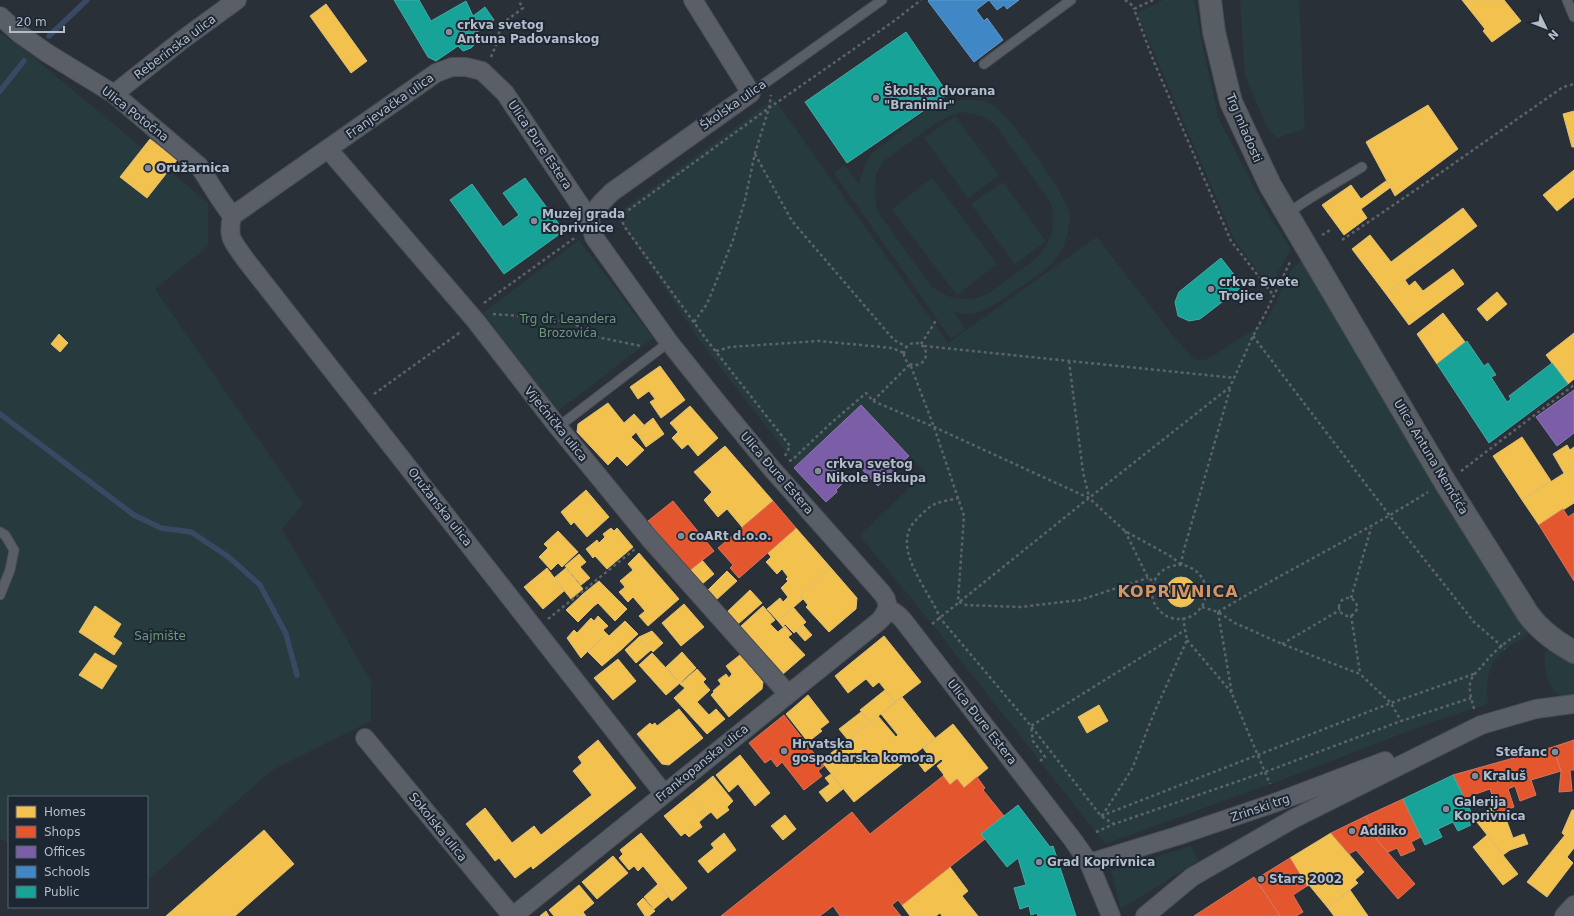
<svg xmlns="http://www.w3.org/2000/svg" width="1574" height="916" font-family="'DejaVu Sans',sans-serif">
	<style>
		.green { fill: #273a3e; fill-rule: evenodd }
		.homes { fill: #f2c14e; stroke: #dfc073 }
		.shops { fill: #e4572e; stroke: #d6755c }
		.offices { fill: #7b5ea7; stroke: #8c7ab1 }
		.schools { fill: #3f88c5; stroke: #6298c6 }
		.public { fill: #17a398; stroke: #46aaa7 }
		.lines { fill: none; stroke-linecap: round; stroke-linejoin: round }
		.stream { stroke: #384963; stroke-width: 5.5 }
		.lane-casing { stroke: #484c53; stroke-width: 11 }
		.street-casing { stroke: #484c53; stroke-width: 20 }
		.secondary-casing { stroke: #484c53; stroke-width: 24 }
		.path { stroke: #5d636a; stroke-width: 2.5; stroke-dasharray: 3 3; stroke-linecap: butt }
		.lane { stroke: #5a5e66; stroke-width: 9 }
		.street { stroke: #5a5e66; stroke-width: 18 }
		.secondary { stroke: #595d64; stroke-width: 22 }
		.poi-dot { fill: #848b96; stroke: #1d2633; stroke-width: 1.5 }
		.labels { text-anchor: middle; stroke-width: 4; stroke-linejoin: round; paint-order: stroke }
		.poi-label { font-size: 12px; font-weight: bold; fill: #b4bcc9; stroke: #1d2633; text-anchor: start }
		.street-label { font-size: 12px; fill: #b4bcc9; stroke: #1d2633 }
		.park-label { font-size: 12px; fill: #6b9a76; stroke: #1d2633 }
		.district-label { font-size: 16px; font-weight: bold; letter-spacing: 1px; fill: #d59563; stroke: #1d2633 }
	</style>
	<rect width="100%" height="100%" fill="#2a3038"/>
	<path class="green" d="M1163,0H1194L1205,57L1219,120L1266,210L1291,249L1270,287L1234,239L1137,13Z
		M1240,0H1299L1305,129L1276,138L1266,125L1245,75Z
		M0,33L21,47L208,203V246L155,289L303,504L282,529L371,681V721L272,770L147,881V797H9V843L0,839Z
		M774,99L948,343L1097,237L1177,341L1195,360L1208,359L1266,322L1290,272L1301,260L1436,487L1533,632C1499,653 1483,660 1488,704L1435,721L1287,778L1105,844L932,624L860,536L925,472L861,405L794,468L792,460L700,341L616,215Z
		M965,100C975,100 985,100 994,106C1010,116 1065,193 1069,212C1071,222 1067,236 1064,245C1057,266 1033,278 1016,290C1003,299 981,316 964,314C961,314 956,312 953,311L965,329L951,339L834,173L844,165L859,184L866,162L871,154L928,109L943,103ZM962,112L982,116L995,124L1051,203C1060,242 1040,257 1011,277C1002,283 994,290 985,295C966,304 946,298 931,286L880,215L876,207L875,192L876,173L884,161L933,125L947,117Z
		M955,116L999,175L968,198L924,138Z
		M932,178L997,264L957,295L892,209Z
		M1003,182L1046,241L1015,264L971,204Z
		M579,240L653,338L558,411L483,313Z
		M1553,648L1574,659V695C1568,697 1560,697 1556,693C1548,686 1542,662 1545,653C1546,650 1549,649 1553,648Z
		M1191,846L1198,861L1121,909L1111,871Z"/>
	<path class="homes" d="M1462,0H1504L1521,21L1492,42L1483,31L1485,29Z
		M326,4L367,61L351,73L310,16Z
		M1428,105L1458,149L1395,196L1366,142Z
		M1574,111V147H1572L1563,114Z
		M150,139L177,160L147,198L120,177Z
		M1574,170V197L1557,211L1543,195Z
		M1386,181L1391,187L1361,209L1367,218L1344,235L1322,205L1351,185L1361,199Z
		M1463,208L1477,226L1440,254L1427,235Z
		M1370,235L1391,262L1427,235L1440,254L1386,294L1352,249Z
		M1453,269L1464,284L1409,325L1386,294L1405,280L1409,286L1415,281L1423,291Z
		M1497,292L1507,304L1487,321L1477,309Z
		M1443,313L1465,342L1437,364L1417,334Z
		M1574,333V379L1568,384L1546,355Z
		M59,334L68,343L60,352L51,344Z
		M660,366L685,400L661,418L650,402L655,399L649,391L638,399L630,387Z
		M608,403L624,423L634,414L644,425L631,437L644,450L627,466L617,456L608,465L577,432L578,424Z
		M690,406L718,438L698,456L688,444L682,449L672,438L678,432L670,423Z
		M653,418L664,434L646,447L636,432Z
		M1522,437L1551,481L1522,500L1493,456Z
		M1567,445L1570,450L1574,447V467L1564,473L1553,454Z
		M725,446L773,501L742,527L727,509L718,517L704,500L712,492L694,472Z
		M1574,467V503L1539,525L1522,500Z
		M586,490L609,517L587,537L574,522L571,525L561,512Z
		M611,528L614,531L617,528L633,547L607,569L595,556L593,558L586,549L597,540L599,543L605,537L603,534Z
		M796,528L831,568L800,595L803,599L778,621L767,609L780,598L783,602L788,597L781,588L788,581L786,579L788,577L782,569L777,574L766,562L771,557L768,553Z
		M558,531L578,552L562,567L558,563L551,570L539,557L548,548L544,544Z
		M639,553L679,599L648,626L639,616L645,611L633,597L628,602L619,592L625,587L620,581L633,570L628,564Z
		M579,554L586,562L580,567L590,578L581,585L565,566Z
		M702,560L714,574L701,585L689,571Z
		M547,568L564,591L543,609L524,587Z
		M566,568L583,589L571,599L554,578Z
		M831,568L857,598L856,609L829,632L806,607L808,605L800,595Z
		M727,571L737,581L715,601L707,591Z
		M1166 592a15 15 0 1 1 30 0a15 15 0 1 1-30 0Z
		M599,581L627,609L615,621L598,603L594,606L583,594Z
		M750,590L762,603L738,624L727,612Z
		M583,594L594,606L578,622L566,610Z
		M684,604L704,627L681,646L662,623Z
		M95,606L121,624L113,637L122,643L114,655L79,632Z
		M763,606L775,620L770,624L778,632L785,626L792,634L788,637L805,655L783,674L740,627Z
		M793,607L806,622L794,633L785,624L783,627L778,621Z
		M598,616L608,626L603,630L606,633L581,658L567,638L574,630L577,633L591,618L594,621Z
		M625,621L638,634L622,649L602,666L588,652L606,633L609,636Z
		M803,625L812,635L805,641L796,631Z
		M652,631L663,643L653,652L639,637Z
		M884,636L921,682L895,702L879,682L873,687L866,679L848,693L835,676Z
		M639,637L651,650L636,663L625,650Z
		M682,652L696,668L680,683L666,667Z
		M95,653L117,666L102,689L79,675Z
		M652,653L680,683L666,695L639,665Z
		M740,655L763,682L762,689L729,717L711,695L714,692L713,691L721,684L718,680L726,674L729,678L732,674L726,666Z
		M618,659L636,681L613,700L594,678Z
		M697,669L706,679L703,682L710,690L697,702L709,715L716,709L725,719L707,734L674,698L685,688L680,684Z
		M885,690L895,702L870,723L860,710Z
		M808,695L829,722L820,729L822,731L808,742L786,714Z
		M902,697L935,738L854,802L821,761L878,716L896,737L898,735L881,714Z
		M1099,705L1108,721L1087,733L1078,717Z
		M679,709L703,738L669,765L662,764L637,734L650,723L652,725L655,723L657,726Z
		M861,712L870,723L848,740L839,729Z
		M953,724L988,768L964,788L957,779L950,785L943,776L944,775L937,766L943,761L941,759L925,772L919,764L929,756L923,748Z
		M598,740L636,788L533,869L531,866L515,878L499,858L495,861L466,824L485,808L512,843L534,826L541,835L592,795L573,771L582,763L578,757Z
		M740,755L770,793L755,806L738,784L729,792L716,775Z
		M831,774L843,789L827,802L819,792L830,784L825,778Z
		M713,776L733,801L727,807L729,810L717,819L711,812L707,815L690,795Z
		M690,795L707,815L699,822L702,827L689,837L685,833L681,836L664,816Z
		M1496,806L1498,813L1503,811L1513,838L1524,834L1528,844L1510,850L1503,855L1476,821L1491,815L1488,809Z
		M1572,810H1574V843L1562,833Z
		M785,815L796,829L783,840L771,826Z
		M264,830L294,864L235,916H166Z
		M641,833L687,888L672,901L643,866L638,871L634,866L629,870L619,858L623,854L620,850Z
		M724,833L736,850L708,873L698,861L714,848L711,844Z
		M1331,833L1364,872L1355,880L1358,883L1328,908L1309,885L1307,886L1290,858Z
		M1487,835L1518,874L1503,885L1473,847Z
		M1565,835L1574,843V848L1567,857L1573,863L1547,897L1527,882Z
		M613,856L628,873L597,899L582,882Z
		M950,867L968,891L962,896L978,916H942L940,913L936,916H910L902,905Z
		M658,884L668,897L654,909L644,897Z
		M579,885L594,903L583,912L586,916H554L549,910Z
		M1350,890L1368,916H1334L1328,908Z
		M643,898L655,911L649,916H645L637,904Z
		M546,911L549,916H540Z"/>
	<path class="shops" d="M673,501L714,551L689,571L648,521Z
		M773,501L796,528L739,578L730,568L733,565L718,548Z
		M1563,509L1568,517L1574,513V581L1539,525Z
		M784,715L824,766L818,771L822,776L804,790L782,762L777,767L771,759L765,763L749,743Z
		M1574,740V770H1570L1572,791L1559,792L1561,771L1553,747Z
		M1553,747L1561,771L1531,780L1536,795L1520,801L1515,786L1508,789L1514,807L1498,813L1490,789L1464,798L1453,775Z
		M943,776L950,785L957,779L964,788L977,777L985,788L983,790L1004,816L981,834L985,839L902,905L898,900L892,905L901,916H840L833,906L820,916H721L852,812L870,834Z
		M1403,799L1421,837L1411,842L1415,850L1401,856L1397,848L1388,852L1377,840L1366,816Z
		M1366,816L1377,840L1415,884L1398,899L1356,850L1349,854L1331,833Z
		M1290,858L1307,886L1293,895L1303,912L1296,916H1280L1256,879Z
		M1254,877L1280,916H1194Z"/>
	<path class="offices" d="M1574,390V433L1557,446L1536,417Z
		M861,405L909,456L878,486L852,459L836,474L844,482L836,490L837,492L826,502L794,468Z"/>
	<path class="schools" d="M929,0H989L976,10L984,21L987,18L1003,40L974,62L928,1Z
		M989,0H1019L1007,9L1004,5L997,10Z"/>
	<path class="public" d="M394,0H419L431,21L466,1L473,16L485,7L494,20L473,35L476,43L471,48L463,51L458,46L436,61L428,57Z
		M906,32L948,94L847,163L805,102Z
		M525,178L564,231L504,274L450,200L472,184L503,227L519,215L503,193Z
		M1221,258L1243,286L1200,319L1189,321L1178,316L1175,302L1179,292Z
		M1467,341L1484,366L1488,363L1496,375L1491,377L1507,402L1511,399L1509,396L1552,363L1568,384L1489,443L1437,364Z
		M1453,775L1471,812L1466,814L1471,825L1458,831L1453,822L1438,829L1442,837L1425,845L1403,799Z
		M1018,805L1050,847L1053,846L1076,916H1038L1037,913L1031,915L1029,906L1020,909L1014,888L1026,885L1018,858L1007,867L981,834Z"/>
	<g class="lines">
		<path class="stream" d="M49,36L87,0
			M0,91L24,61
			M0,414L134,515L161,528L191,532L230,558L260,585L286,634L297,675"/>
		<defs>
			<path id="lane" d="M1567,0L1574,17
				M984,64L1071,0
				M751,93L882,0
				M1286,214L1312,197L1362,167
				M558,427L669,342
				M0,532L5,535L14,550L10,570L0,595"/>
			<path id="street" d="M0,16L20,34L47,53L114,94L199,166L218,196L232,216
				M114,94L182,40L237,0
				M328,149L475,320L558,427L649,538L788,694
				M232,216L436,73L452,67H466L482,71L505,93L582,208L590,216L591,227L594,237L669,342L721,407L772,469L882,593L886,599L888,608
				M232,216C227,239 233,241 245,259L664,794
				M590,216L602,202L612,192L751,93L693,0
				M888,608L898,615L903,620L1073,840L1089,863
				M365,738L512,916
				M513,916L878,622L882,618L888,608
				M1111,916L1089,863L1177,836L1277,802L1385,761
				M1145,916L1192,877L1293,819L1481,725L1536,709L1574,704
				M1564,916L1574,905"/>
			<path id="secondary" d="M1210,0L1214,32L1231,102L1270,185L1445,482L1528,614C1540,631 1556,642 1574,652"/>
		</defs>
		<use href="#lane" class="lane-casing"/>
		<use href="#street" class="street-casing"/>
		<use href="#secondary" class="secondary-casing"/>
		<path class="path" d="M1125,0L1133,6L1134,9
			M1153,0L1134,9L1154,62L1231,241L1274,296
			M491,57L499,38V26L523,8L518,0
			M755,154L792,221L894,340L907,347
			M1322,235L1332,229
			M1342,240L1436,176L1563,87L1574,84
			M484,303L576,237
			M493,314L534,317L573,323L581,328L587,335L641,346
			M694,322L707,304L733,240L745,200L755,153L769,108L771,95
			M1253,336L1390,516L1474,622L1505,649
			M904 354a11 11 0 1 1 22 0a11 11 0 1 1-22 0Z
			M921,344L937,319
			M924,346L1235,378
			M716,351L730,347L819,341L892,348L904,353
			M1069,361L1083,472L1089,497
			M374,394L462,331
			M873,401L934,427L1089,498L1125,531L1172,557L1181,565
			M785,456L790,446L706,339L624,226L621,218L626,212L769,108L894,21L921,0
			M789,461L792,460L830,424L866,393L873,401L910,364L934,427L964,516L958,601
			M1461,471L1574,385
			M959,498C951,500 942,501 935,504C928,507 921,515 916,520C889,547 930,591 940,618L1031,726L1101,816L1114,824
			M1125,531L1148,578L1155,582
			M1181,565L1183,553L1230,389
			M1152 592a27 27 0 1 1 54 0a27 27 0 1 1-54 0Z
			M1351,598L1371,528
			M1339 607a9 9 0 1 1 18 0a9 9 0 1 1-18 0Z
			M959,602L966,605L1020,607L1080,600L1148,578
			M1202,607L1218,612L1235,623L1282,644L1360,674L1391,703L1401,721
			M1218,612C1287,570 1360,535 1428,492
			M1218,612L1232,694L1270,784
			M1351,615L1360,673
			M548,619L635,549
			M932,624L1089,498L1230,387L1253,336L1265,314L1291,260
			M1187,640L1232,693
			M1282,644L1340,610
			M1474,709C1472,701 1469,692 1470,684C1471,676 1478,671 1482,666C1494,651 1504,643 1520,633
			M1040,761L1045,757L1033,741L1031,726L1185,630
			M1101,816L1391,703L1474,674
			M1102,816L1132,769L1154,713L1187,640L1183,618
			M1096,832L1114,824L1265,772L1401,721L1471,698"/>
		<use href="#lane" class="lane"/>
		<use href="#street" class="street"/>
		<use href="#secondary" class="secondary"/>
	</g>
	<g class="poi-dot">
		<circle cx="449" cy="32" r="4"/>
		<circle cx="876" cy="98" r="4"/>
		<circle cx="148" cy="168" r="4"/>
		<circle cx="534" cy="221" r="4"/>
		<circle cx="1211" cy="289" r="4"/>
		<circle cx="818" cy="471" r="4"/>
		<circle cx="681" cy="536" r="4"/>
		<circle cx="784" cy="751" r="4"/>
		<circle cx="1555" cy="752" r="4"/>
		<circle cx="1475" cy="776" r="4"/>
		<circle cx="1446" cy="809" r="4"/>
		<circle cx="1352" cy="831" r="4"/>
		<circle cx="1039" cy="862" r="4"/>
		<circle cx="1261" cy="879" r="4"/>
	</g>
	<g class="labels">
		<g class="poi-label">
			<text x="457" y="29">crkva svetog<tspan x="457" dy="14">Antuna Padovanskog</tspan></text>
			<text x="884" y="95">Školska dvorana<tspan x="884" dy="14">"Branimir"</tspan></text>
			<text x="156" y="172">Oružarnica</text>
			<text x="542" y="218">Muzej grada<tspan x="542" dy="14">Koprivnice</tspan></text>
			<text x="1219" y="286">crkva Svete<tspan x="1219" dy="14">Trojice</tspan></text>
			<text x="826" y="468">crkva svetog<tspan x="826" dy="14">Nikole Biskupa</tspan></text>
			<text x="689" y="540">coARt d.o.o.</text>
			<text x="792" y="748">Hrvatska<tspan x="792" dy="14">gospodarska komora</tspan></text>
			<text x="1547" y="756" text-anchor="end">Stefanc</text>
			<text x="1483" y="780">Kraluš</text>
			<text x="1454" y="806">Galerija<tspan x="1454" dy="14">Koprivnica</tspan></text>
			<text x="1360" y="835">Addiko</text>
			<text x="1047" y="866">Grad Koprivnica</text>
			<text x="1269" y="883">Stars 2002</text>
		</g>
		<g class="street-label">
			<text transform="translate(175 47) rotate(-37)" y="4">Reberinska ulica</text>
			<text transform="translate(733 105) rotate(-35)" y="4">Školska ulica</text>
			<text transform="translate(390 106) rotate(-35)" y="4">Franjevačka ulica</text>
			<text transform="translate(135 114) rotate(38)" y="4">Ulica Potočna</text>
			<text transform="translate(1244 128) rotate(67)" y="4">Trg mladosti</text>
			<text transform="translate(540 145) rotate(56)" y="4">Ulica Đure Estera</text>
			<text transform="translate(556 424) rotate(51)" y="4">Vijećnička ulica</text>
			<text transform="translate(1431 457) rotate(59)" y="4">Ulica Antuna Nemčića</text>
			<text transform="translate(777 473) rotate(49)" y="4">Ulica Đure Estera</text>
			<text transform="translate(440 507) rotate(52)" y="4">Oružanska ulica</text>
			<text transform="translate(982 722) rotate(52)" y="4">Ulica Đure Estera</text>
			<text transform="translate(702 763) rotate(-39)" y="4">Frankopanska ulica</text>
			<text transform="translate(1260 808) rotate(-19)" y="4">Zrinski trg</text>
			<text transform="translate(438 827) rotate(51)" y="4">Sokolska ulica</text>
		</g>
		<g class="park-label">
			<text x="568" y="323">Trg dr. Leandera<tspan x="568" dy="14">Brozovića</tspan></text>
			<text x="160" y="640">Sajmište</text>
		</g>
		<g class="district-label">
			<text x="1178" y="597">KOPRIVNICA</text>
		</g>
	</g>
	<rect x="8" y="796" width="140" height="112" fill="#1d2633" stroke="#59626f"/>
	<rect x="16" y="806" width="20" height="12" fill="#f2c14e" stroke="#59626f"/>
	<text x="44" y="816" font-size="12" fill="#b4bcc9">Homes</text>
	<rect x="16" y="826" width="20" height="12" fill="#e4572e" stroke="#59626f"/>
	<text x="44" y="836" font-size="12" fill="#b4bcc9">Shops</text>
	<rect x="16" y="846" width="20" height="12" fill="#7b5ea7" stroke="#59626f"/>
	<text x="44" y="856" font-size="12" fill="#b4bcc9">Offices</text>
	<rect x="16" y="866" width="20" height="12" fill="#3f88c5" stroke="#59626f"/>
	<text x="44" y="876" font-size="12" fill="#b4bcc9">Schools</text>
	<rect x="16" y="886" width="20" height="12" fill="#17a398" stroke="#59626f"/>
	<text x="44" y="896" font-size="12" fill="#b4bcc9">Public</text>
	<g transform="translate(1546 28) rotate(133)" stroke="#1d2633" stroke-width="3" paint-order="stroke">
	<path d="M0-3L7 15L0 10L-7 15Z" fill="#b4bcc9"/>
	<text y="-6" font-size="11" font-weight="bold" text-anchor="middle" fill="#b4bcc9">N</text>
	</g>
	<path d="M10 26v6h54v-6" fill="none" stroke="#b4bcc9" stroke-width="2"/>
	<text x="16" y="26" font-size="12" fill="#b4bcc9" stroke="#1d2633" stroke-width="3" paint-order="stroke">20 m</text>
</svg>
